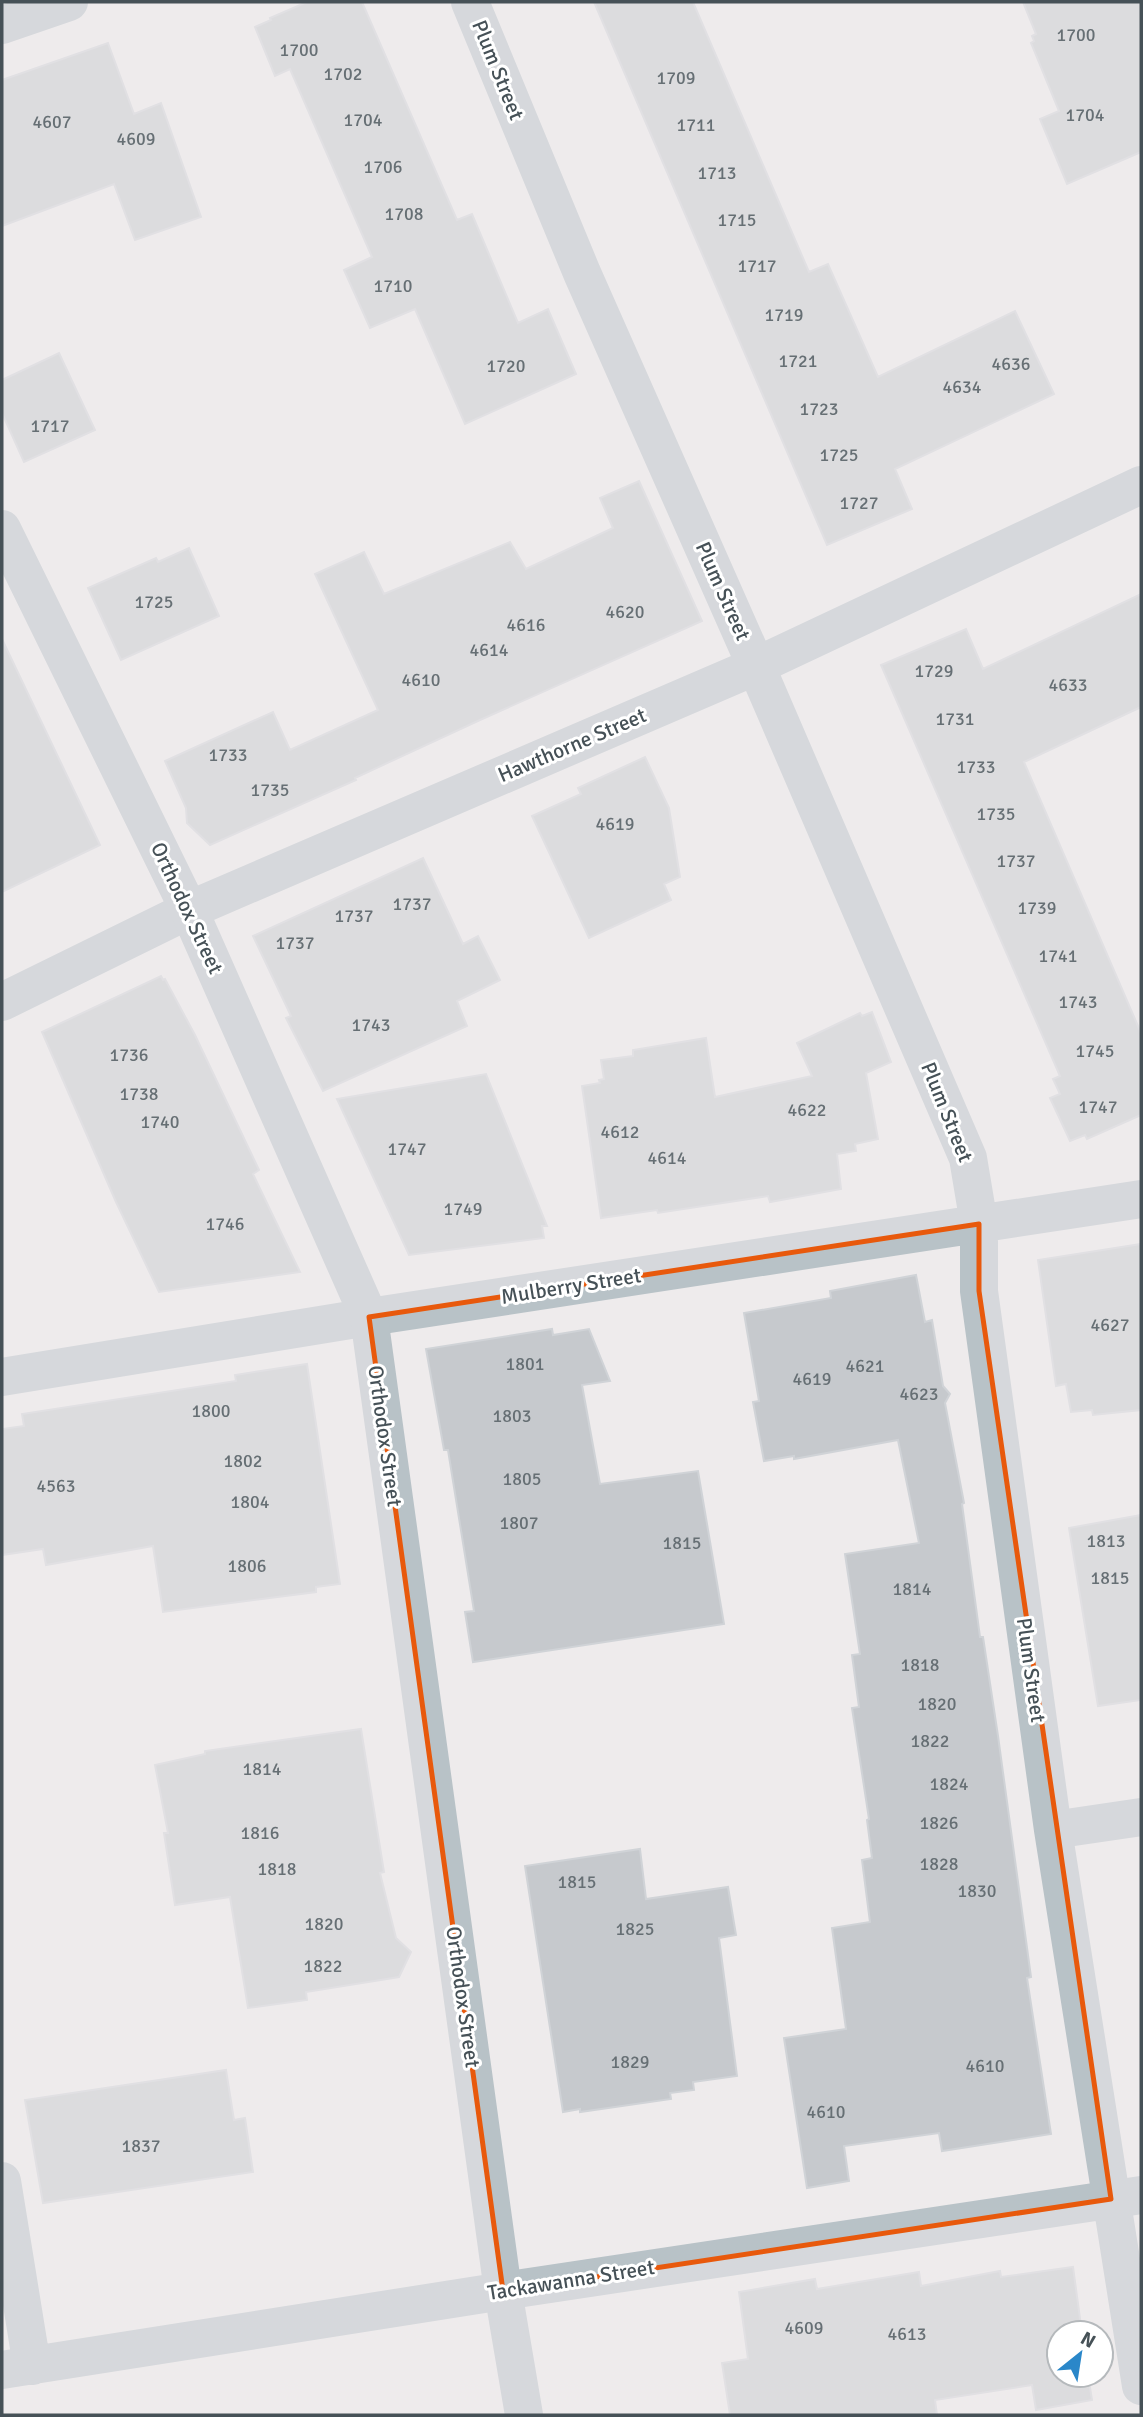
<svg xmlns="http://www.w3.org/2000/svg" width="1143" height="2417" font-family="Signika,sans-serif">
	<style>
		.building { fill: #c6c9cd; stroke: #d0d3d7; stroke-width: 2 }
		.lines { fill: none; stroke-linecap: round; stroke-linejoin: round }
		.minor { stroke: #b8c2c7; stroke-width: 38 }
		.tertiary { stroke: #b8c2c7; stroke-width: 38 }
		.marked { fill: none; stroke: #e8590c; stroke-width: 5; stroke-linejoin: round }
		.labels { text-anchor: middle; stroke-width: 6; stroke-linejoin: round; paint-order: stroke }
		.number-label { font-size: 18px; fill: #666f74 }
		.street-label { font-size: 21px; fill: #465157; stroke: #fff }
	</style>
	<rect width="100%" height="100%" fill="#eeebec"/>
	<path class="building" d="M307,2H362L457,220L472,214L518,323L548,309L576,374L465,424L415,309L370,328L344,270L372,257L290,69L275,76L255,27L271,20L270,18Z
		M594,2H693L809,272L828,264L878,377L1015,311L1054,394L895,469L912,509L827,545Z
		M1023,2H1141V152L1067,184L1040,119L1059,111L1031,43L1034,41L1032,36L1036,34Z
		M108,43L134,114L161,103L201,217L135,240L114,184L2,226V80Z
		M59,353L95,430L24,462L2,413V380Z
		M639,481L702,621L480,720L355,778L356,780L210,845L187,823L186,808L165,761L273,712L290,750L378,710L315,574L364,552L384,594L510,542L526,569L613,528L600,498Z
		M189,548L219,616L121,660L88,588L156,558L158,562Z
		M1141,594V707L1024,762L1141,1033V1115L1087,1139L1085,1135L1070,1141L1050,1098L1060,1094L1053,1079L1060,1076L881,665L966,629L983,669Z
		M2,639L100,845L2,892Z
		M645,757L669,808L680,877L664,884L671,900L589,938L532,816L581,794L578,788Z
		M423,858L463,944L478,936L500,980L457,1001L467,1026L323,1091L286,1018L291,1016L253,936Z
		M161,976L163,980L165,979L195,1035L259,1170L253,1174L300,1272L159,1292L116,1202L42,1032Z
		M872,1012L891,1062L866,1073L878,1139L855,1144L856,1151L837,1154L841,1189L770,1202L768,1196L658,1213L657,1210L601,1218L582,1086L600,1083L599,1080L604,1079L601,1060L633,1056V1050L706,1038L715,1097L812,1076L797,1043L860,1013L862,1016Z
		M486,1074L547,1226H542L544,1238L409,1255L337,1099Z
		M1141,1244V1410L1093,1415L1092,1410L1071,1412L1066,1384L1056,1386L1038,1260Z
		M916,1275L925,1322L932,1320L943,1386L950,1394L945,1403L964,1503L962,1504L980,1637H983L998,1736L1031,1977L1027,1978L1051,2134L942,2151L939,2133L844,2146L849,2181L807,2188L784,2038L846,2029L832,1928L870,1922L862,1860L872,1858L867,1820L869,1819L852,1708L859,1707L852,1655L860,1654L845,1554L919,1543L898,1440L794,1459V1456L764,1461L753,1402L759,1401L744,1313L831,1298L830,1291Z
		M552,1329L553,1335L589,1329L610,1381L582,1385L600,1484L698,1471L724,1624L473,1662L465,1612L474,1611L448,1450H444L426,1349Z
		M307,1364L340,1584L316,1587V1592L163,1612L153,1546L46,1565L43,1549L2,1555V1429L24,1426L22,1414L236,1381L235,1375Z
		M1141,1515V1700L1098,1706L1069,1528Z
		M361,1729L384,1872L380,1873L396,1938L411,1952L399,1977L306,1992L307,2000L248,2008L230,1897L175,1905L164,1833H168L155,1765L205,1754V1751Z
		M640,1849L646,1899L728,1887L736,1935L719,1938L737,2076L693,2082L694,2090L670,2093L671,2099L580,2112V2109L563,2112L525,1866Z
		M226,2070L234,2120L245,2118L253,2172L43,2203L25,2100Z
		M1073,2267L1082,2333H1059V2375H1088L1092,2400L1036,2410L1032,2385L935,2400L937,2415H730L722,2363L748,2359L739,2292L815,2279L817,2289L919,2272L921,2286L1000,2271L1001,2277Z"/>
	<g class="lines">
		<path class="minor" d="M470,2L582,273L756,666L968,1158L979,1224V1291L1053,1830L1141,2386
			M2,25L69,2
			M2,1002L189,910L756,666L1141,485
			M2,1377L369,1317L1141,1199
			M1053,1830L1141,1817
			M2,2181L32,2366
			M2,2370L503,2291L1141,2195"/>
		<path class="tertiary" d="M2,529L189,910L369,1317L503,2291L524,2415"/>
	</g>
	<path d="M0 0H1143V2417H0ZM979,1224V1291L1111,2199L503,2291L369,1317Z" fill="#eeebec" fill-opacity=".55" fill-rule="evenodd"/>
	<path class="marked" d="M979,1224V1291L1111,2199L503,2291L369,1317Z"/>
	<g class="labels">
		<g class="number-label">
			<text x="1076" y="41">1700</text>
			<text x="299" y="56">1700</text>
			<text x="343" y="80">1702</text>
			<text x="676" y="84">1709</text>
			<text x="1085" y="121">1704</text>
			<text x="363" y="126">1704</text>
			<text x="52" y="128">4607</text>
			<text x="696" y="131">1711</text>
			<text x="136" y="145">4609</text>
			<text x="383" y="173">1706</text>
			<text x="717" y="179">1713</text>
			<text x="404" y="220">1708</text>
			<text x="737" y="226">1715</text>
			<text x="757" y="272">1717</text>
			<text x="393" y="292">1710</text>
			<text x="784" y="321">1719</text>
			<text x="798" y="367">1721</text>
			<text x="1011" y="370">4636</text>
			<text x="506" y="372">1720</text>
			<text x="962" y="393">4634</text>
			<text x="819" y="415">1723</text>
			<text x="50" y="432">1717</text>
			<text x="839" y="461">1725</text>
			<text x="859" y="509">1727</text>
			<text x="154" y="608">1725</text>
			<text x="625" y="618">4620</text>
			<text x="526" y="631">4616</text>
			<text x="489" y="656">4614</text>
			<text x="934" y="677">1729</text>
			<text x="421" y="686">4610</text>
			<text x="1068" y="691">4633</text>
			<text x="955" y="725">1731</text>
			<text x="228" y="761">1733</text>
			<text x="976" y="773">1733</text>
			<text x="270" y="796">1735</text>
			<text x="996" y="820">1735</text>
			<text x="615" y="830">4619</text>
			<text x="1016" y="867">1737</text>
			<text x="412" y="910">1737</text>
			<text x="1037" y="914">1739</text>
			<text x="354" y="922">1737</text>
			<text x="295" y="949">1737</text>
			<text x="1058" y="962">1741</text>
			<text x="1078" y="1008">1743</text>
			<text x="371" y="1031">1743</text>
			<text x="1095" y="1057">1745</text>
			<text x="129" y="1061">1736</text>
			<text x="139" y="1100">1738</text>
			<text x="1098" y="1113">1747</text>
			<text x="807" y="1116">4622</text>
			<text x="160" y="1128">1740</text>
			<text x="620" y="1138">4612</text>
			<text x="407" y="1155">1747</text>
			<text x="667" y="1164">4614</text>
			<text x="463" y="1215">1749</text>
			<text x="225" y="1230">1746</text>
			<text x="1110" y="1331">4627</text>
			<text x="525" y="1370">1801</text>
			<text x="865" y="1372">4621</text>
			<text x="812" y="1385">4619</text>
			<text x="919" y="1400">4623</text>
			<text x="211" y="1417">1800</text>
			<text x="512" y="1422">1803</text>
			<text x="243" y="1467">1802</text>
			<text x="522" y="1485">1805</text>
			<text x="56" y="1492">4563</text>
			<text x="250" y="1508">1804</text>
			<text x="519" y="1529">1807</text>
			<text x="1106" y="1547">1813</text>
			<text x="682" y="1549">1815</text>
			<text x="247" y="1572">1806</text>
			<text x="1110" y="1584">1815</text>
			<text x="912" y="1595">1814</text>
			<text x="920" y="1671">1818</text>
			<text x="937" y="1710">1820</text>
			<text x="930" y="1747">1822</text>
			<text x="262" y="1775">1814</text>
			<text x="949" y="1790">1824</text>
			<text x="939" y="1829">1826</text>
			<text x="260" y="1839">1816</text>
			<text x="939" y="1870">1828</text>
			<text x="277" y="1875">1818</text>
			<text x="577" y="1888">1815</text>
			<text x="977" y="1897">1830</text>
			<text x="324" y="1930">1820</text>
			<text x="635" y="1935">1825</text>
			<text x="323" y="1972">1822</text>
			<text x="630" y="2068">1829</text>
			<text x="985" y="2072">4610</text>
			<text x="826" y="2118">4610</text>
			<text x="141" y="2152">1837</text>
			<text x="804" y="2334">4609</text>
			<text x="907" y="2340">4613</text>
		</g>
		<g class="street-label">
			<text transform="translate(498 70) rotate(68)" y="7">Plum Street</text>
			<text transform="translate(723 591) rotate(66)" y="7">Plum Street</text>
			<text transform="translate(572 745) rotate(-23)" y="7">Hawthorne Street</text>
			<text transform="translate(187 908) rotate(65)" y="7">Orthodox Street</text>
			<text transform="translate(947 1112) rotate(68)" y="7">Plum Street</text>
			<text transform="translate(571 1286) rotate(-9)" y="7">Mulberry Street</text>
			<text transform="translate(385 1436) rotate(82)" y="7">Orthodox Street</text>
			<text transform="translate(1031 1670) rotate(82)" y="7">Plum Street</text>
			<text transform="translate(463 1997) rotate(82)" y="7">Orthodox Street</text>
			<text transform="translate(571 2280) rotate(-9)" y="7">Tackawanna Street</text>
		</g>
	</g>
	<rect width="1143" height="2417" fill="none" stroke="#465157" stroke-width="7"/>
	<g transform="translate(1080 2354) rotate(30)"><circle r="33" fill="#ffffff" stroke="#b5b9bc" stroke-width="2"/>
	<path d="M0-5L12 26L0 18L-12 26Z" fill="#2a87c9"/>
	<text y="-10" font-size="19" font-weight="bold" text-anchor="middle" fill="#465157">N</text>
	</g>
</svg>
